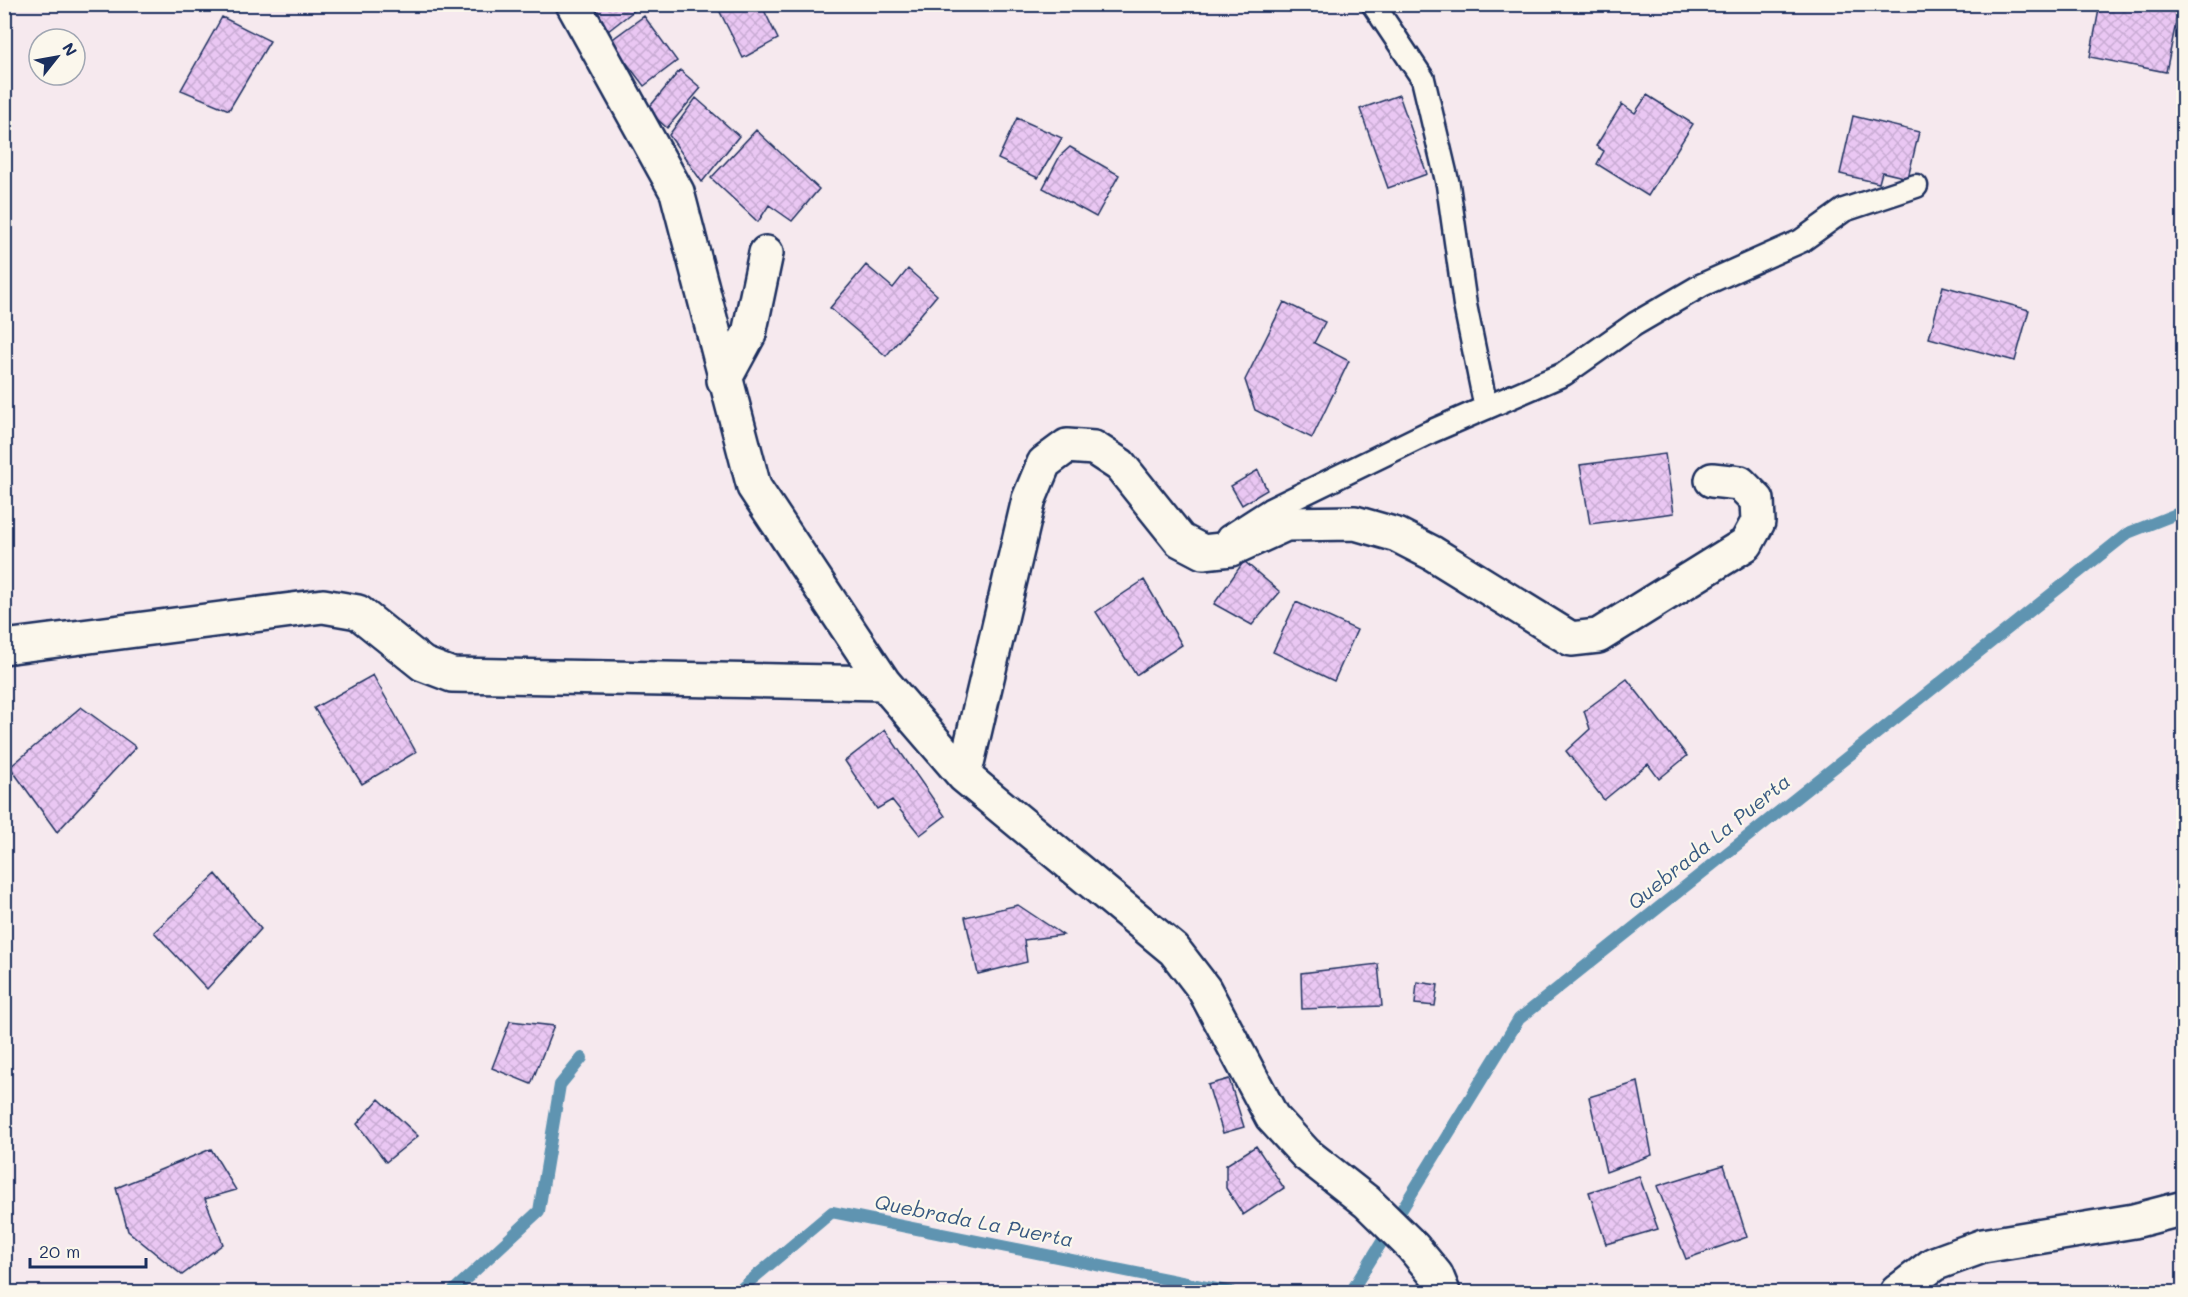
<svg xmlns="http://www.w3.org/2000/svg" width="2188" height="1297" font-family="Mali,sans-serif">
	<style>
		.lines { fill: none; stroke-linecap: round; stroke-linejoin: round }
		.stream { stroke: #5e94b1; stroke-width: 12 }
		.building { fill: url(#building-cross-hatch); stroke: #1b2f5e; stroke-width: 1.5 }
		.lane-casing { stroke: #1b2f5e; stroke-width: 27 }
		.street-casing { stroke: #1b2f5e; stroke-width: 38 }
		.lane { stroke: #fbf7ec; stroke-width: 22 }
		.street { stroke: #fbf7ec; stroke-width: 33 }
		.labels { text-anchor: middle; stroke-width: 4.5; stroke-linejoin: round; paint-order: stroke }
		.water-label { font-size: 20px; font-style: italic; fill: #375981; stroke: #fbf7ec }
	</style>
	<defs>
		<pattern id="building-cross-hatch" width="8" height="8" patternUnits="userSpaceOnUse" patternTransform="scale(1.5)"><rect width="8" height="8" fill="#eac7f3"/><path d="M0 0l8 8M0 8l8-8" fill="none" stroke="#c8abd3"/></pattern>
	</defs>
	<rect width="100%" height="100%" fill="#f6e9ee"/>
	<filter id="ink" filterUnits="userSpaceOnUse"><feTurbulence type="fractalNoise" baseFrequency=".0167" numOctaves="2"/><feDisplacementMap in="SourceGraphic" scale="12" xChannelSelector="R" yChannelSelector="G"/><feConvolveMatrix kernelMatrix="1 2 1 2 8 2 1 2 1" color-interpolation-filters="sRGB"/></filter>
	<g filter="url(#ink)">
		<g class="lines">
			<path class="stream" d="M452,1292L539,1211L560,1085L582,1058
				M737,1292L832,1212L1231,1292
				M1351,1292L1519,1019L2128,533L2184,511"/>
		</g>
		<path class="building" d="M585,4H639L640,6L603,35Z
			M716,4H761L778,39L743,58Z
			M2100,4H2163L2179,8L2166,72L2090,57Z
			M644,16L677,61L644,86L610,41Z
			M222,17L270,41L229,110L181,90Z
			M680,70L701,88L667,128L647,110Z
			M1399,95L1427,174L1388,188L1360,109Z
			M1647,95L1693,124L1648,196L1597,164L1604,151L1596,146L1622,104L1635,113Z
			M696,98L739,136L702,182L669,135Z
			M1853,116L1919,132L1908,178L1882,172L1879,183L1840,174Z
			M1017,118L1062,138L1038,178L998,159Z
			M756,130L819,189L792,221L769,205L758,222L711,178Z
			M1070,147L1119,175L1096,217L1043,188L1060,156Z
			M866,265L893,288L908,269L937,295L886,356L830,308Z
			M1943,286L2029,310L2015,361L1929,338Z
			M1284,302L1325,322L1314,343L1349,361L1312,438L1255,410L1245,380Z
			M1665,454L1674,513L1590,524L1580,465Z
			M1258,470L1267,490L1242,505L1231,486Z
			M1244,561L1280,592L1252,625L1214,604Z
			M1144,580L1182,645L1136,675L1096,612Z
			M1296,602L1357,630L1334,681L1273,652Z
			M373,675L416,752L362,784L314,708Z
			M1627,679L1687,756L1659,779L1648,764L1604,800L1566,751L1590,729L1584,711Z
			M81,707L136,747L57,832L10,767Z
			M885,730L945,816L920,835L892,800L877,809L845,761Z
			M216,874L261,929L207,989L154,932Z
			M1018,905L1063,935L1024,940L1027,962L978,974L965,917Z
			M1378,964L1382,1006L1302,1009L1301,973Z
			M1417,982L1438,985L1435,1006L1415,1004Z
			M510,1021L554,1026L531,1084L492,1068Z
			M1229,1079L1244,1127L1223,1133L1208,1085Z
			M1638,1082L1652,1155L1606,1172L1589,1097Z
			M379,1099L418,1136L386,1162L357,1124Z
			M1256,1146L1284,1188L1243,1215L1226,1188V1165Z
			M211,1149L236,1190L205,1199L223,1244L182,1275L128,1231L116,1188Z
			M1724,1165L1747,1237L1686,1259L1657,1186Z
			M1639,1176L1658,1229L1606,1244L1589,1192Z"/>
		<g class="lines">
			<defs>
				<path id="lane" d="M1373,4L1423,79L1448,185L1465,305L1486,408
					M1228,537L1270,510L1430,432L1564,374L1635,324L1702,285L1801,241L1844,210L1916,186"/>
				<path id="street" d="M573,4L677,192L754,487L884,683L964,776L1174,950L1204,989L1272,1117L1306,1154L1367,1202L1413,1247L1436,1275L1443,1292
					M724,380L749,334L766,253
					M4,647L323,606L358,612L423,664L452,675L884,683
					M964,776L1029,499L1044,463L1067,446L1094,448L1120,465L1180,540L1203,552L1231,549L1286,524L1355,523L1397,535L1432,553L1571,639L1598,636L1746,544L1758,522L1757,500L1740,483L1712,480
					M1897,1292L1934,1264L1983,1246L2134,1221L2184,1208"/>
			</defs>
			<use href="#lane" class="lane-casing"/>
			<use href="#street" class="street-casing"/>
			<use href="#lane" class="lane"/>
			<use href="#street" class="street"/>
		</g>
	</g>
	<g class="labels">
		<g class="water-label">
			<text transform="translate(1709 842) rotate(-39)" y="7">Quebrada La Puerta</text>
			<text transform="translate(974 1221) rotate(11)" y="7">Quebrada La Puerta</text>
		</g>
	</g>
	<rect width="2188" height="1297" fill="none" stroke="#fbf7ec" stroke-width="24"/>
	<rect x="12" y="12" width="2164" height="1273" fill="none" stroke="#1b2f5e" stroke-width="2" filter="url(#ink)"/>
	<g transform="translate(57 57) rotate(59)"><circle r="28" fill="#fbf7ec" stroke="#a1a7b3" stroke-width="1.5"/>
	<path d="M0-4.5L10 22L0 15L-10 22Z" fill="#1b2f5e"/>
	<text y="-9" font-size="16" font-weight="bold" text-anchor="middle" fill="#1b2f5e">N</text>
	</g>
	<path d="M30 1258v9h116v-9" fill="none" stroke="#1b2f5e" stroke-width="3"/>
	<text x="39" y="1258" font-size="18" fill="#1b2f5e" stroke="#fbf7ec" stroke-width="4.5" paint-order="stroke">20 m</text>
</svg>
